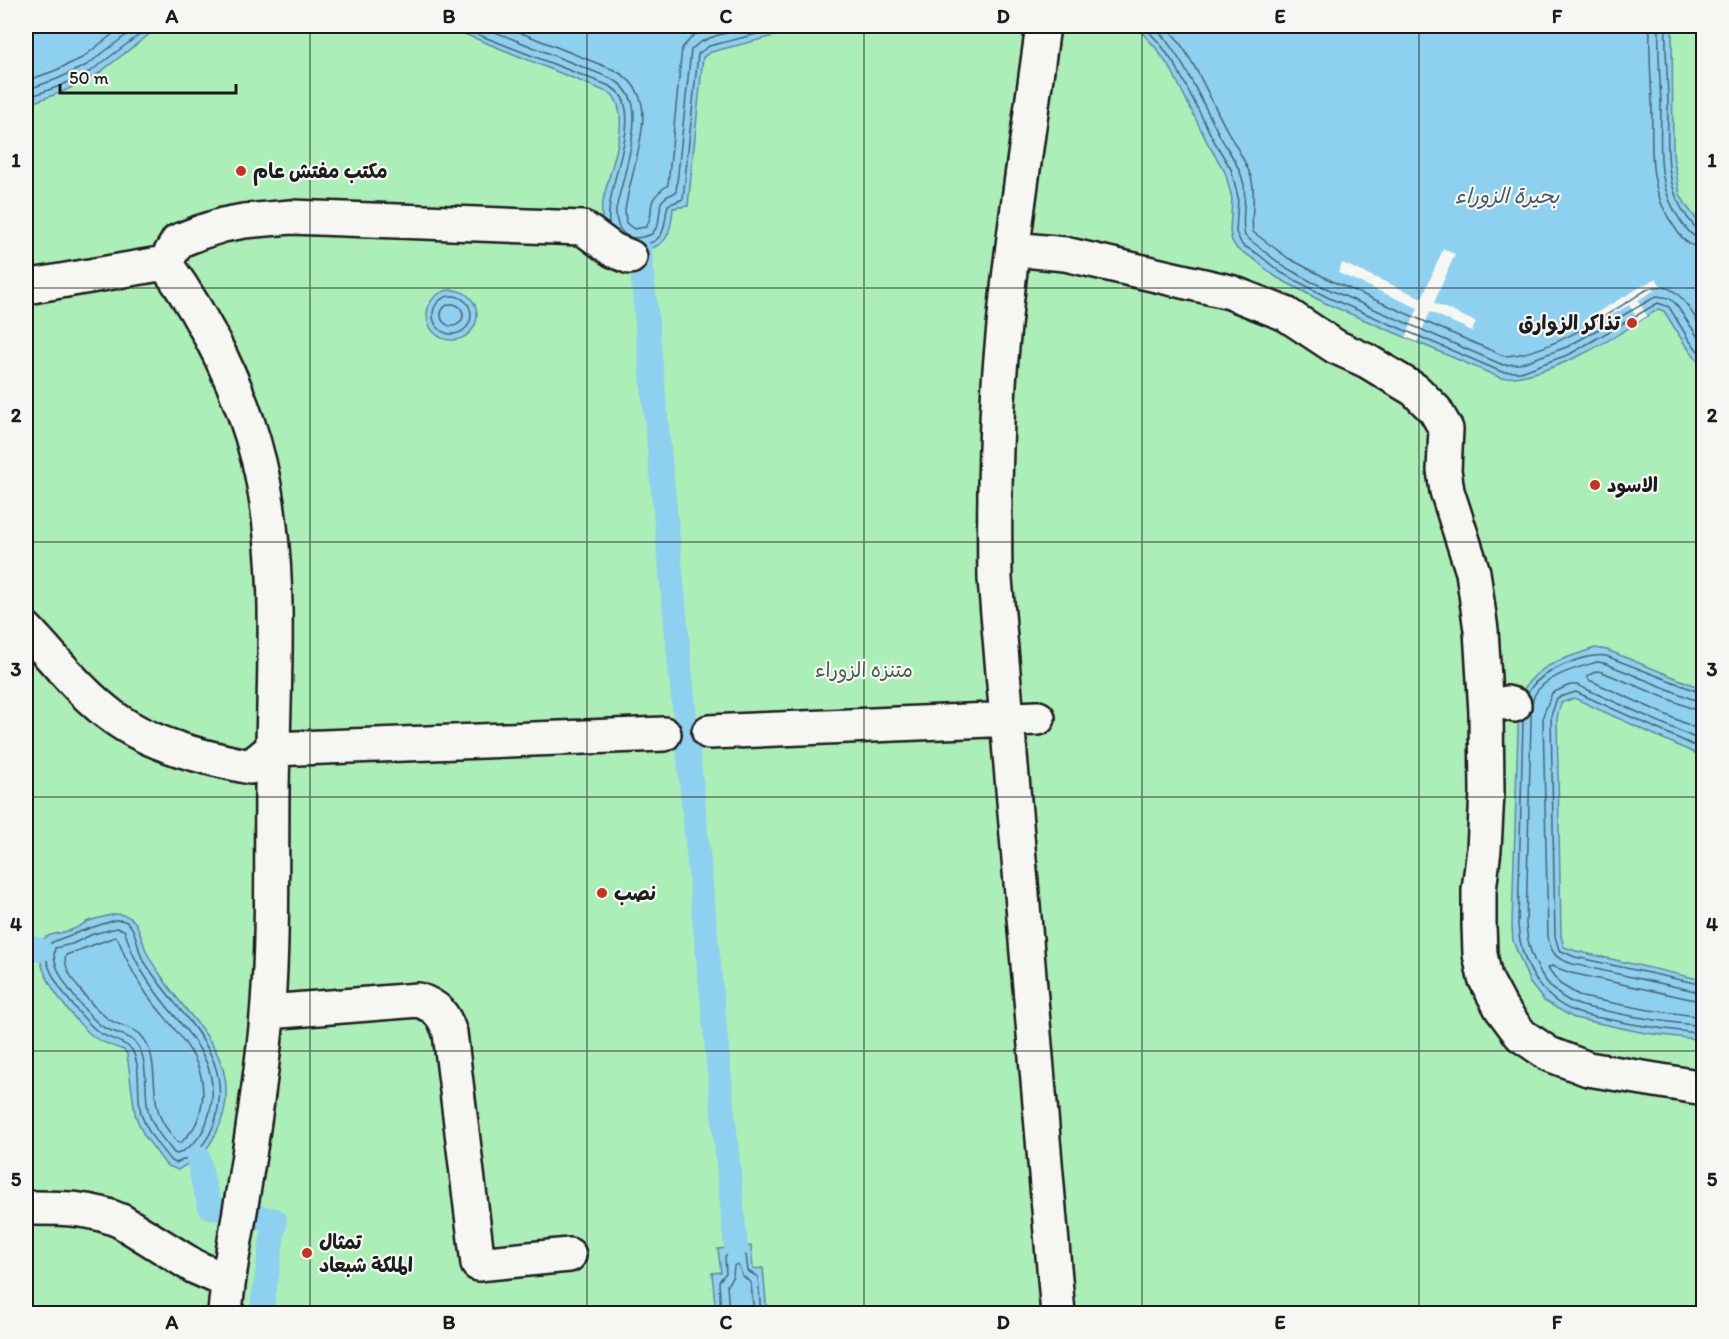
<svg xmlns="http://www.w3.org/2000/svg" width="1729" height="1339" font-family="Itim,'Playpen Sans Arabic',sans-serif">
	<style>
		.green { fill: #abeeb8; stroke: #64856a; stroke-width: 1.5 }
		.water { fill: #8ed0ef; stroke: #60889b; stroke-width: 1.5 }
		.pier { fill: #f6f6f2 }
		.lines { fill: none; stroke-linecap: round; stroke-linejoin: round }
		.shore { stroke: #4a6470; stroke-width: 1.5 }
		.canal { stroke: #8ed0ef; stroke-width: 24 }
		.minor-casing { stroke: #1c1c1c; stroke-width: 38 }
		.minor { stroke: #f6f6f2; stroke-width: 33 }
		.grid { fill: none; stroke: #1c1c1c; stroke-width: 1.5; stroke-opacity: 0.55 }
		.poi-dot { fill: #c8321e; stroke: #f6f6f2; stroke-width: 2 }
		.labels { text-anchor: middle; stroke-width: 4.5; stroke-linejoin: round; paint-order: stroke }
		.poi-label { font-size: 20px; font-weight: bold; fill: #1c1c1c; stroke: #f6f6f2; text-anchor: start }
		.park-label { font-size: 20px; fill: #475b4b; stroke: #f6f6f2 }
		.water-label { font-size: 21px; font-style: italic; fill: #445b66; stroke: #f6f6f2 }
		.neatline { fill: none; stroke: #1c1c1c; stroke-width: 2 }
		.grid-label { font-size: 20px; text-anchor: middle; font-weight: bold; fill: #1c1c1c }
	</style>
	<rect width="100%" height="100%" fill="#f6f6f2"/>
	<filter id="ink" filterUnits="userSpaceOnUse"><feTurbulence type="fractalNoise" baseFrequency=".0167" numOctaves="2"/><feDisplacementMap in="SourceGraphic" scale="12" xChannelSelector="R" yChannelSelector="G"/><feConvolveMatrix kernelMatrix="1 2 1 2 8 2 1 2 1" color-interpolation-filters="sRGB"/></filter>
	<g filter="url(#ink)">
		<path class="green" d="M26,26H1703V1313H26Z"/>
		<path class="water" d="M26,26H160L95,76L62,92L26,105Z
			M434,26H813L711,52L703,57L688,206L673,208C671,233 668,247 640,251L603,226C602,220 601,214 602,207C606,176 634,121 612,94L467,35Z
			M1136,26H1672L1673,155L1680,194L1688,208L1703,228V367L1684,343L1664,311L1658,309C1615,338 1553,377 1501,378L1325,303L1276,277L1254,259L1237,249L1232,241L1230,232L1232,198L1225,172L1208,144L1172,71L1156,48Z
			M427 315a25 25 0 1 1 50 0a25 25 0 1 1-50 0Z
			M1595,648L1607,650L1703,689V757L1574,698L1561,703L1557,718L1561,936L1564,947L1576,951L1703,980V1040L1645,1033L1574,1018L1544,1001L1530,983L1513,941L1512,925L1519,699C1532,665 1564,659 1595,648Z
			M116,914C141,915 138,933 147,953C151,962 158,971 164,980C192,1023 237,1053 224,1112C220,1127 214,1140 204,1152C196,1161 186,1164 178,1170L166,1165L144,1135L140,1127L135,1114L127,1054L124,1050C114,1047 103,1043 94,1037C76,1024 27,965 43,940C48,933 60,934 68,931C76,929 82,924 89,921C98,918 107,916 116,914Z
			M751,1246L753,1269L763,1268L767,1313H716L712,1273L721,1272L718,1249Z"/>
		<path class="pier" d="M1443,249L1455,254L1434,303L1476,322L1472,331L1430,312L1417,342L1406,337L1418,308L1338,273L1342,263L1422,298Z
			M1656,278L1661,286L1638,300L1647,316L1639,321L1629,305L1589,328L1584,320Z"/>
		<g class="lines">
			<path class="shore" d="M456,26L607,85C616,89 623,95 625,105C634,137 606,187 609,224
				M480,26L610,78C621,83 628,90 632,102C640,126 622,182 616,209C615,233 628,244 652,234L658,225L661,202L666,197L676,192L691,50C703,35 740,30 759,26
				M504,26L614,70C651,89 645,122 637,156C633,174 628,192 625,210L626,223L634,229L646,227C658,208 641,204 668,185L682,48L694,35L724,26
				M1144,26L1161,45L1177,68L1214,141L1231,169L1238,197L1236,232L1242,245L1258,254L1280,272L1327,297L1502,372H1521L1570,354L1658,303L1669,307L1689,340L1704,358
				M1154,26C1184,58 1199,97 1220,136C1228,151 1239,164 1243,181C1248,199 1240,218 1245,236L1283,266L1312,282L1503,365L1519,364L1567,347L1657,296L1669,298L1675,303L1704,346
				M1166,26C1194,56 1208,96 1228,132C1236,147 1246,161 1251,177C1257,196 1250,214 1253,232L1288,258L1334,282L1504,356C1548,355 1609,314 1646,290C1677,276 1690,311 1704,332
				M1650,26C1649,52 1651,78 1652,104C1652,148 1647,190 1675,228C1682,239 1689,247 1704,248
				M1659,26C1658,52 1660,78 1661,104C1661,148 1655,185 1682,223C1688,231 1693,238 1704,239
				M1666,26C1665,52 1668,78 1668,105C1668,143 1663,183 1687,217C1692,223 1695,230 1704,231
				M26,81L54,71L82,58L123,26
				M26,90L57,79L87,65L138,26
				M26,98L60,86L91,71L151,26
				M642,245C668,241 663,224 668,205L683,199L698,54L709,46L789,26
				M433 315a19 19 0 1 1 38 0a19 19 0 1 1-38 0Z
				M441 315a11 11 0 1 1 22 0a11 11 0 1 1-22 0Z
				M1528,693C1536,673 1586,652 1606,656L1704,694
				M1704,701H1697L1604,663L1597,662C1577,668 1544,676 1534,696C1531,704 1531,713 1531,721L1526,925C1528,958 1546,994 1579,1005C1591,1009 1604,1010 1616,1013C1645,1019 1674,1023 1704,1026
				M1704,710L1693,709L1602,672L1597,671L1587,676L1589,680L1704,732
				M1523,720L1518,925C1520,961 1540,999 1576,1012C1588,1017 1603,1018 1617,1021C1645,1027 1674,1030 1704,1034
				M1704,742L1577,685H1570L1552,693L1543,716L1548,936C1551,954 1556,959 1573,964L1704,993
				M1704,750L1576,692L1557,698L1551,716L1555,936L1559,950L1575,957L1704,985
				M116,920C121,920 125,920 129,924C137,932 137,947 142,958C145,963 149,968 152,973C180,1015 229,1052 218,1108C215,1127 206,1147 188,1157C184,1160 180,1161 176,1163L170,1160C159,1146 146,1131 141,1113C136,1094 142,1067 132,1050C126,1041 105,1039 96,1030C81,1017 36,966 48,945C50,941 108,922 116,920Z
				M117,928L124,930C128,940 131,951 136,960C140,970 147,979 153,988C183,1032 228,1061 207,1121C202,1136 191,1148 177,1154L174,1153C164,1140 152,1127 148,1110C144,1091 149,1058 136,1043C128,1034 113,1033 103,1027C87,1016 48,969 55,948L72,944L93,934Z
				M115,937L118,939C126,960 135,978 148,996C173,1030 212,1061 201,1108C198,1123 192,1133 180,1143L177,1142C169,1131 161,1123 158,1110C151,1086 159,1054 140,1034C131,1026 117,1026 107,1018C94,1008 60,971 66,955Z
				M1704,1002L1571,973L1552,966L1548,968L1560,984L1582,997L1649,1010L1704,1017
				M721,1314L719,1281L726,1273L725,1256L728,1254L743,1253L746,1255L748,1271L758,1277L761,1314
				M729,1314L727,1285L733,1276L734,1266L737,1264L739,1266L742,1275L751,1283L754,1314"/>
			<path class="canal" d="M640,251L736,1247
				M26,944L33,949L40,950
				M198,1157L203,1182L210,1207L230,1211
				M253,1216L275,1220L261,1314"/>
			<defs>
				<path id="minor" d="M1043,26C1027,144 1008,263 999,383C995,448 994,513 995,579L1058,1314
					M1013,249L1065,254L1230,292L1286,314L1336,347L1367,361L1415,390L1435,410L1446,429L1444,470L1447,491L1473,572L1481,630L1486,713L1487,792L1484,849L1479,890V924L1480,954L1485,978L1501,1008L1521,1035L1549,1054L1588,1069L1704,1088
					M165,263C207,321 242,392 259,462C284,566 273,685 272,791C271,876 274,961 264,1046C257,1105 248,1164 238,1223C233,1253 227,1282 225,1314
					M165,263L178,241L201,232L223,225L244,221L291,217L583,228L613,250L630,257
					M26,287L165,263
					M26,629C54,658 80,693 113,717C152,746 203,757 250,767L272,749L664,734
					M1507,703L1514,705
					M709,732L1038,718
					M268,1012L418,1000C437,1006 444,1015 450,1033L478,1264L569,1255
					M26,1208C59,1208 90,1207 121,1221L195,1267L227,1281"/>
			</defs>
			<use href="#minor" class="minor-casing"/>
			<use href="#minor" class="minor"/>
		</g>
	</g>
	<path class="grid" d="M310,26V1314M587,26V1314M864,26V1314M1142,26V1314M1419,26V1314M26,288H1704M26,542H1704M26,797H1704M26,1051H1704"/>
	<g class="poi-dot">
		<circle cx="241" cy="171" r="6"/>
		<circle cx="1632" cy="323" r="6"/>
		<circle cx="1595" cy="485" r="6"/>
		<circle cx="602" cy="893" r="6"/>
		<circle cx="307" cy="1253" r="6"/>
	</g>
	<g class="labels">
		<g class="poi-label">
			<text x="253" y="178">مكتب مفتش عام</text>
			<text x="1620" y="330" text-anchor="end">تذاكر الزوارق</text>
			<text x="1607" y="492">الاسود</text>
			<text x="614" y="900">نصب</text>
			<text x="319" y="1249">تمثال<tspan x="319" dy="23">الملكة شبعاد</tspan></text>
		</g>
		<g class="park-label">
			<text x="864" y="677">متنزه الزوراء</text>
		</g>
		<g class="water-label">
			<text x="1507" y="203">بحيرة الزوراء</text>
		</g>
	</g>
	<rect width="1729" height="1339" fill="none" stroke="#f6f6f2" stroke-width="66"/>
	<path d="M60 84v9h176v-9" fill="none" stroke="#1c1c1c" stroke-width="3"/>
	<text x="69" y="84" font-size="18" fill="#1c1c1c" stroke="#f6f6f2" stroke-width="4.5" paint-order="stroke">50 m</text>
	<rect x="33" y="33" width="1663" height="1273" class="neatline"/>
	<g class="grid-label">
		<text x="172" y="23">A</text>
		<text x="449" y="23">B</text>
		<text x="726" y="23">C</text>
		<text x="1003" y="23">D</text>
		<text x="1280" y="23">E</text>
		<text x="1557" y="23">F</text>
		<text x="16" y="167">1</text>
		<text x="1712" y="167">1</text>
		<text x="16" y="422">2</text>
		<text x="1712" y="422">2</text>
		<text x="16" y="676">3</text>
		<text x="1712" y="676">3</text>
		<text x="16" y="931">4</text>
		<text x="1712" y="931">4</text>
		<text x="16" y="1186">5</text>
		<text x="1712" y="1186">5</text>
		<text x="172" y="1329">A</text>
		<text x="449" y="1329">B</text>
		<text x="726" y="1329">C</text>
		<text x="1003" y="1329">D</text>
		<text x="1280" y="1329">E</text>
		<text x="1557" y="1329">F</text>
	</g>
</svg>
